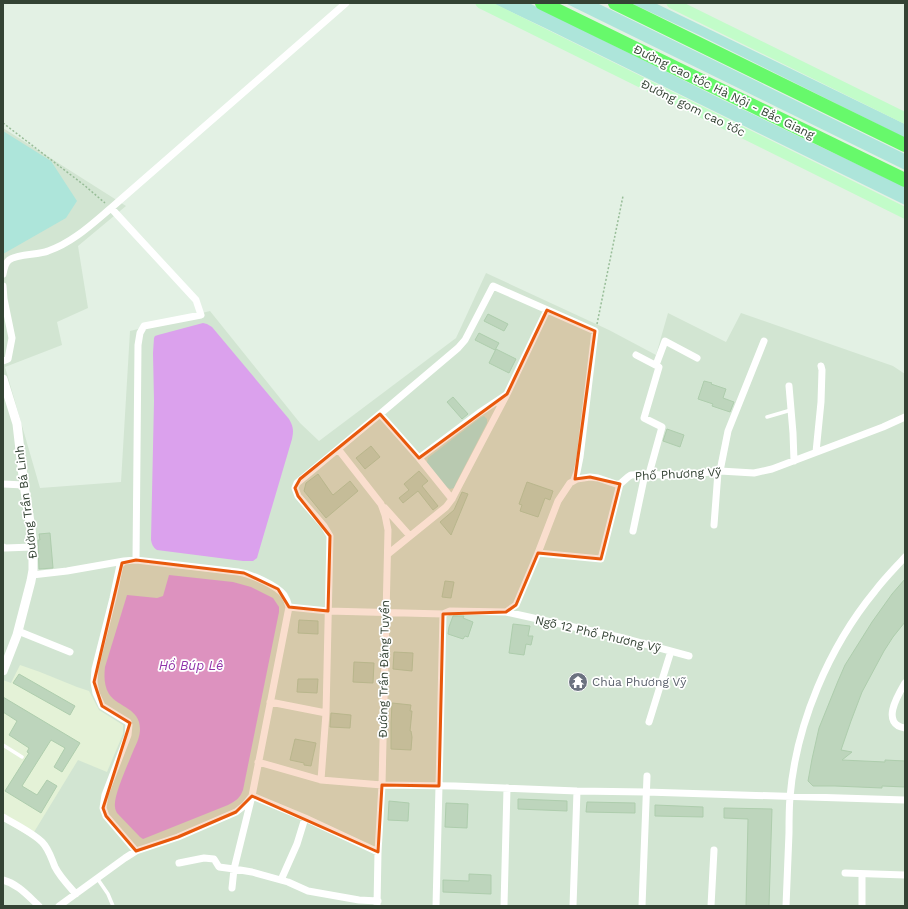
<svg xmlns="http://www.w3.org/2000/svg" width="908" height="909" font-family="'Work Sans',sans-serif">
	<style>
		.residential { fill: #d2e5d2 }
		.medical { fill: #e4f2d7 }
		.green { fill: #ade5da }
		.water { fill: #dba1ed }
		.building { fill: #bdd5bc; stroke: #aecdad }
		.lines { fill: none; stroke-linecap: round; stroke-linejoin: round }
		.path { stroke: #98bd98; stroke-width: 1.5; stroke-dasharray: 2 2; stroke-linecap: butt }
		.service { stroke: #fff; stroke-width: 3.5 }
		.minor { stroke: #fff; stroke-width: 7 }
		.tertiary { stroke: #fff; stroke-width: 9 }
		.secondary { stroke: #c2fcc9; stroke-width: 11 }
		.motorway { stroke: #67f96b; stroke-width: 14 }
		.marked { fill: #e8590c; fill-opacity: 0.2; stroke: #e8590c; stroke-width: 3; stroke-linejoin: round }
		.labels { text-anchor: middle; stroke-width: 3.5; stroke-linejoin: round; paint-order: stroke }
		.street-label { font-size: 12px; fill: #344334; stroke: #fff }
		.worship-label { font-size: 12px; fill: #5b616d; stroke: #fff; text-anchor: start }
		.water-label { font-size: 13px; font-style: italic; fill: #9032aa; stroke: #fff }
	</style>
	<rect width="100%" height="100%" fill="#e3f1e4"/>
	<path class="residential" d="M3,128L126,206L78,246L88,308L57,322L62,345L5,367L40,488L121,482L130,331L210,311L300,423L319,441L456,338L486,273L609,330L656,355L668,313L726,342L741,313L893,366L905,374V906H3Z"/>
	<path class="medical" d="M20,665L40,672L77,687L89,691L99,710L123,725V734L107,772L78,760L31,837L3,821V680L11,683Z"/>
	<path class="green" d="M492,3H529L723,100L905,187V205L545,28Z
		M565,3H597L905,154V170Z
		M631,3H655L905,124V138L699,35Z
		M3,131L51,161L77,201L66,218L3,254Z
		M484,416L487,419V423L456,483L454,488L450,489L446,487L427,464V462L428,458L480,418Z"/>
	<path class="water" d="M203,323L207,324L212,327L289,419C293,426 294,430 292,439L259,551L257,558L253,561H243L157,550C153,547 152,545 151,540L154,401L153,353L154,338L155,336L158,335Z
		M169,575L233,582L251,587L273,598L279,607V612L243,790C240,798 236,801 228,805L143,839L140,837L117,813C116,811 115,809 115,807C113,796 129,762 134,749C137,743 140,736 140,729C140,708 119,708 109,694C104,686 104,676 105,667L127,595L157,598L163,596Z"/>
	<path class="building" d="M488,314L508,324L504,331L484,321Z
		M479,333L499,343L495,350L475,340Z
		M496,349L516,359L509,373L489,363Z
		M704,381L712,383L711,384L726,389L723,398L734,402L730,412L712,406L713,404L698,399Z
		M453,397L468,414L462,419L447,402Z
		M667,429L684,435L680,447L663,441Z
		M371,446L380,457L365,469L356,458Z
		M419,471L428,481L422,486L438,506L433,510L418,491L403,503L399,498L409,490L404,484Z
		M318,474L332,494L333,495L350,481L358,491L326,518L304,491L306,483Z
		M527,482L553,491L550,500L545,498L538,517L520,511L522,505L519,504Z
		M462,492L468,494L451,535L440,522L454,510Z
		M50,533L53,568L39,569L38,540H40L39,534Z
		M905,579V622L893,637L884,651L877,664L862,692L851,721L841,750L852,752L842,760L885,762V760L905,761V787L882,786V788L835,786H813L808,781L812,759L819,728L838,681L845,665L872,622L892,594Z
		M445,581L454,582L451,598L442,597Z
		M453,616H464L463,618L473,622L468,637L465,636L463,639L448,634L449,627Z
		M299,620L318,621V634L298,633Z
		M513,624L530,626L528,636H533L531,645L526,644L524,655L509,653Z
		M394,652L413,653L412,671L393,669Z
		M354,662L374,663L373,683L353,682Z
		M19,674L75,706L70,715L13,683Z
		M298,679H318L317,693L297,692Z
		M3,697L80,743L62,772L54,767L65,748L51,740L22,786L37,795L47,780L57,786L41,813L5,791L29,753L27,752L29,748L9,735L17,721L3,712Z
		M392,703L411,705L410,711H412L410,731H411L412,737L411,750L391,749V723Z
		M331,713L351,715L350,728L330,727Z
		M295,739L316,743L311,766L304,765V763L290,760Z
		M518,799L567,801V811L518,809Z
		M389,801L409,803L408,821L388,820Z
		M587,802L635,803V813L586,812Z
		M446,803L468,804L467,828L445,827Z
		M655,805L703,807V817L655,816Z
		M724,808L772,809L769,906H746L748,819L724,818Z
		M469,874L491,875V894L443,892V880L469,881Z"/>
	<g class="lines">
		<path class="path" d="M3,123L84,185L105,203
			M597,324L623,196"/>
		<path class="service" d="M767,417L791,410
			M3,745L22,757
			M97,878L108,894L113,906"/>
		<path class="minor" d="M111,208L196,300L201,315L144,326L140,333L138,345L136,560
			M3,274C4,269 5,263 9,260C17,254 39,255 48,251C72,243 92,224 111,208L346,3
			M3,286L4,299L12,338L8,359L3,361
			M636,355L659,367L644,418L662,427L649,474
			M656,365L665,341L697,358
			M789,386L793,433L794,461
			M380,414L419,458L452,499
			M338,449L381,504L385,515L388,530L382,785L378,852L377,906
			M816,452L821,402L822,370L821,366
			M419,458L479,413L506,395
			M720,471L728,431L764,341
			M3,484L24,485
			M385,508L410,536
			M714,525L718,472
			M633,531L645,474
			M3,547L5,548L33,547
			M538,553L601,559L620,484
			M388,554L446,507L452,499L507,394L547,310
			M32,575L67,571L124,561
			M289,607L328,611L443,614L450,611L506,612L516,605L538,553L558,501L570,483L577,479L590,477L598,478L616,484H620L628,477L631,475L649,474L674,476L720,471L754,473L772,469L854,438L883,427L905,417
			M506,612L619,637L689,656
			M18,631L70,652
			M905,683C898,695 880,724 905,728
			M270,702L326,713
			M649,722L671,651
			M258,762L321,780L382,785L455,786L577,791L646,792L905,800
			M321,780L326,713L330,536L324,526L298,496L295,488L297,483L380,414L458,348L465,340L493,286L595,331L580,457L577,472L574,480
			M3,817C15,824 33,833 42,842C49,849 51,858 55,867C60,877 68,885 76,894
			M179,863L204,858L214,859L219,867L234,869L252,872L288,882L308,891L359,900L378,901
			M845,873L905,875
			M3,880C18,884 28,896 39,906
			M281,880L297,844L305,818
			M232,888L234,869L252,796L305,818L378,852
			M59,906L125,858L136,851L178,837L236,812L245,805L252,796L289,607C288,603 286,598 284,595C276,585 251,574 238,572L136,560L124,561L120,565L113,598L95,669L94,682L96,693L102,706L123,719L128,722L129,725L128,735L105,795L103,808L106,816L136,851
			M436,906L439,786L443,614
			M504,906L507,788
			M573,906L577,791
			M642,906L647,776
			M711,906L714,850
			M786,906C787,882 788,857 789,833C789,821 789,809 790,797C796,724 829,647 875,591C884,579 895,568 905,557
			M862,906V874"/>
		<path class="tertiary" d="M3,379L17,424L24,485L31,528L33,547V570L31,581L17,635L3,671"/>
		<path class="secondary" d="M481,3L905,213
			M672,3L905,118"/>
		<path class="motorway" d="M542,3L905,180
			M615,3L905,145"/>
	</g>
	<path class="marked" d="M547,310L595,331L575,479L590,477L620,484L601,559L538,553L516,605L506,612L443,614L439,786L382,785L378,852L252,796L236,812L178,837L136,851L106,816L103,808L130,723L102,706L94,682L122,563L136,560L244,573L278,589L289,607L328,611L330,536L298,496L295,488L300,479L380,414L419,458L507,394Z"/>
	<defs>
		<symbol id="temple-disc" viewBox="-11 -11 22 22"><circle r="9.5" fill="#6b7280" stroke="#fff"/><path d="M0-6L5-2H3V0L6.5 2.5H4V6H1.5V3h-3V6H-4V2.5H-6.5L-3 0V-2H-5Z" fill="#fff"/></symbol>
	</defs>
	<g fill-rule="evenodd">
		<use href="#temple-disc" x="567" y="671" width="22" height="22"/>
	</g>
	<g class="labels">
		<g class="street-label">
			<text transform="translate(724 92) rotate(26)" y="4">Đường cao tốc Hà Nội - Bắc Giang</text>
			<text transform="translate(693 108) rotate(26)" y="4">Đường gom cao tốc</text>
			<text transform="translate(678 474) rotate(-3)" y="4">Phố Phương Vỹ</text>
			<text transform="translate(26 502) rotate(-97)" y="4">Đường Trần Bá Linh</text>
			<text transform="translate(598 634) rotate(13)" y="4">Ngõ 12 Phố Phương Vỹ</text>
			<text transform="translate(384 669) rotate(-89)" y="4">Đường Trần Đăng Tuyển</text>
		</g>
		<g class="worship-label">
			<text x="592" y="686">Chùa Phương Vỹ</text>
		</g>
		<g class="water-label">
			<text x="191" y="670">Hồ Búp Lê</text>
		</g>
	</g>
	<rect width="908" height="909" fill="none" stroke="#344334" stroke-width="8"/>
</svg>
